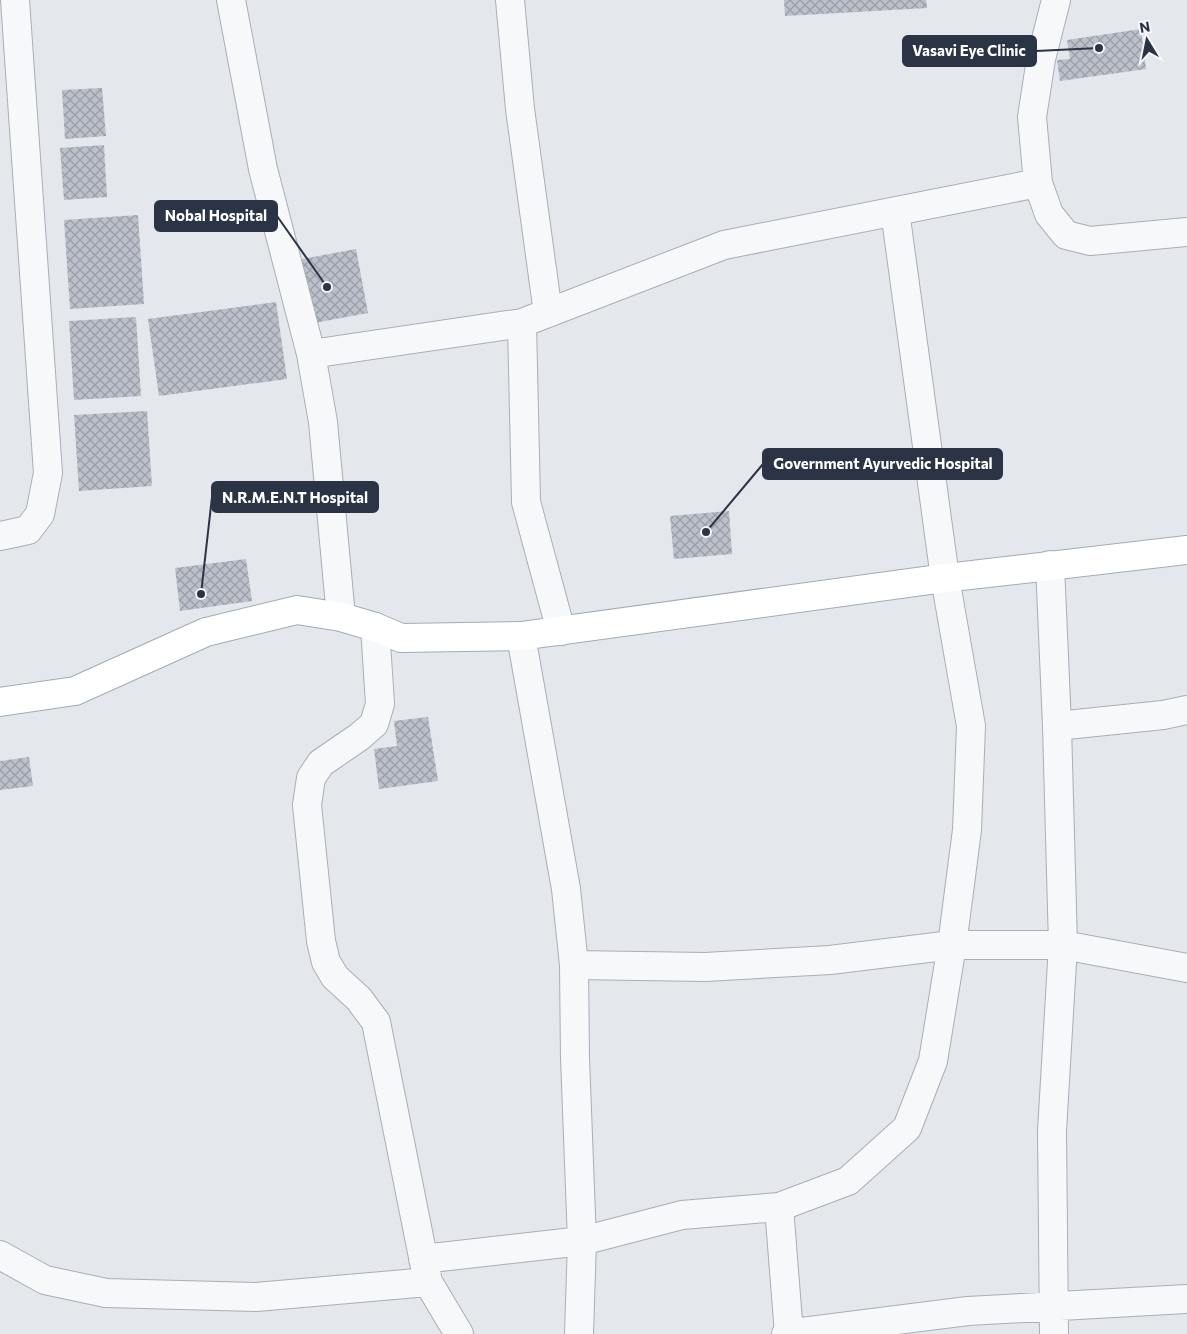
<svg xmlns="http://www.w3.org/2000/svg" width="1187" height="1334" font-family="Commissioner,sans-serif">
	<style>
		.building { fill: url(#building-cross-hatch) }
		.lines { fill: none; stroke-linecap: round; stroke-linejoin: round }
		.minor-casing { stroke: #a9aeb7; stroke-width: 30 }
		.major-casing { stroke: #a3abb8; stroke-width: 30 }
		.minor { stroke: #f7f8fa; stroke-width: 28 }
		.major { stroke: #fff; stroke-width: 28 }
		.leader { fill: none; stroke: #2b3445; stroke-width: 2 }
		.callout-dot { fill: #2b3445; stroke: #f4f6f9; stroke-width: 2 }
		.callout { fill: #2b3445; stroke: #2b3445; stroke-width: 2 }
		.callout-label { font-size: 15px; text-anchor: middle; font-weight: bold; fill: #fff }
	</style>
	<defs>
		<pattern id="building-cross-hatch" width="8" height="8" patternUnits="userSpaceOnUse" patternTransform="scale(1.25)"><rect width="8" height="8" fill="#bbc0ca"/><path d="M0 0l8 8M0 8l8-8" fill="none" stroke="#989da6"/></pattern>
	</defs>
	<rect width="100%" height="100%" fill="#e4e7ec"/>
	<path class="building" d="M784,0H926L927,8L785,16Z
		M1141,29L1146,69L1060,81L1057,60L1070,59L1067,40Z
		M102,88L106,136L65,139L62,90Z
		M104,145L107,197L64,200L60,148Z
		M138,215L144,304L70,309L64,220Z
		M356,249L368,313L309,324L297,260Z
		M276,302L287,379L159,396L148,319Z
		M136,317L141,396L74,400L69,321Z
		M147,411L152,486L79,491L74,415Z
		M729,511L732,554L674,559L670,516Z
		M246,559L252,601L180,611L175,568Z
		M428,717L438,781L379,789L374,749L397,746L394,721Z
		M29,757L33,786L0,790V761Z"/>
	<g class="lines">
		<defs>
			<path id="minor" d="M231,0L263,169L311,354L323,422L341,617
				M510,0L520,109L548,313
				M1038,183L1049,214L1066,235L1090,241L1187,232
				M522,323L526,502L561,631
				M311,354L522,323L724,245L1038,183L1032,117L1041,59L1056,0
				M0,536L28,530L40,514L48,473L15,0
				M1050,565L1057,726L1063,945L1052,1131L1054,1334
				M375,627L380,704L374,724L359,737L321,763L311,778L307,805L321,941L326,962L335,977L359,999L376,1022L428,1282L459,1334
				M521,636L566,889L574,965L575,1058L582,1241L579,1334
				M1057,726L1163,715L1187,710
				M574,965L705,967L830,960L952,945H1063L1187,968
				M779,1207L789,1334
				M0,1255L45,1280L106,1293L256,1297L428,1282
				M423,1259L582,1241L682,1215L779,1207L848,1181L907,1128L933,1061L952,945L967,830L971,726L945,578L895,211
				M786,1334L968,1311L1187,1299"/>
			<path id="major" d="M0,702L75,691L206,632L297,610L341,617L375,627L401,638L521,636L945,578L1187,550"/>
		</defs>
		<use href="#minor" class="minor-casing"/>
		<use href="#major" class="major-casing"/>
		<use href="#minor" class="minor"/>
		<use href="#major" class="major"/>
	</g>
	<path class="leader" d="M1099 48L1036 51M327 287L277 216M706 532L763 464M201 594L212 497"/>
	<g class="callout-dot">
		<circle cx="1099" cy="48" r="5"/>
		<circle cx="327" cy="287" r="5"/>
		<circle cx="706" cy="532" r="5"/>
		<circle cx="201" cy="594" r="5"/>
	</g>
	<g class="callout">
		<rect x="903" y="36" width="133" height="30" rx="5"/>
		<rect x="155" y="201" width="122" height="30" rx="5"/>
		<rect x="763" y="449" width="239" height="30" rx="5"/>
		<rect x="212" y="482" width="166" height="30" rx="5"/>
	</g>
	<g class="callout-label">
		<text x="969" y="56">Vasavi Eye Clinic</text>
		<text x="216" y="221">Nobal Hospital</text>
		<text x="883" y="469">Government Ayurvedic Hospital</text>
		<text x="295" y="503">N.R.M.E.N.T Hospital</text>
	</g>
	<g transform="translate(1147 40) rotate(350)" stroke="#f4f6f9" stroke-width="4" paint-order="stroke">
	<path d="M0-4L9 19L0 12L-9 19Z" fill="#2b3445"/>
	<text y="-8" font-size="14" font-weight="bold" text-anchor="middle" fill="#2b3445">N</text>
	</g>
</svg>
